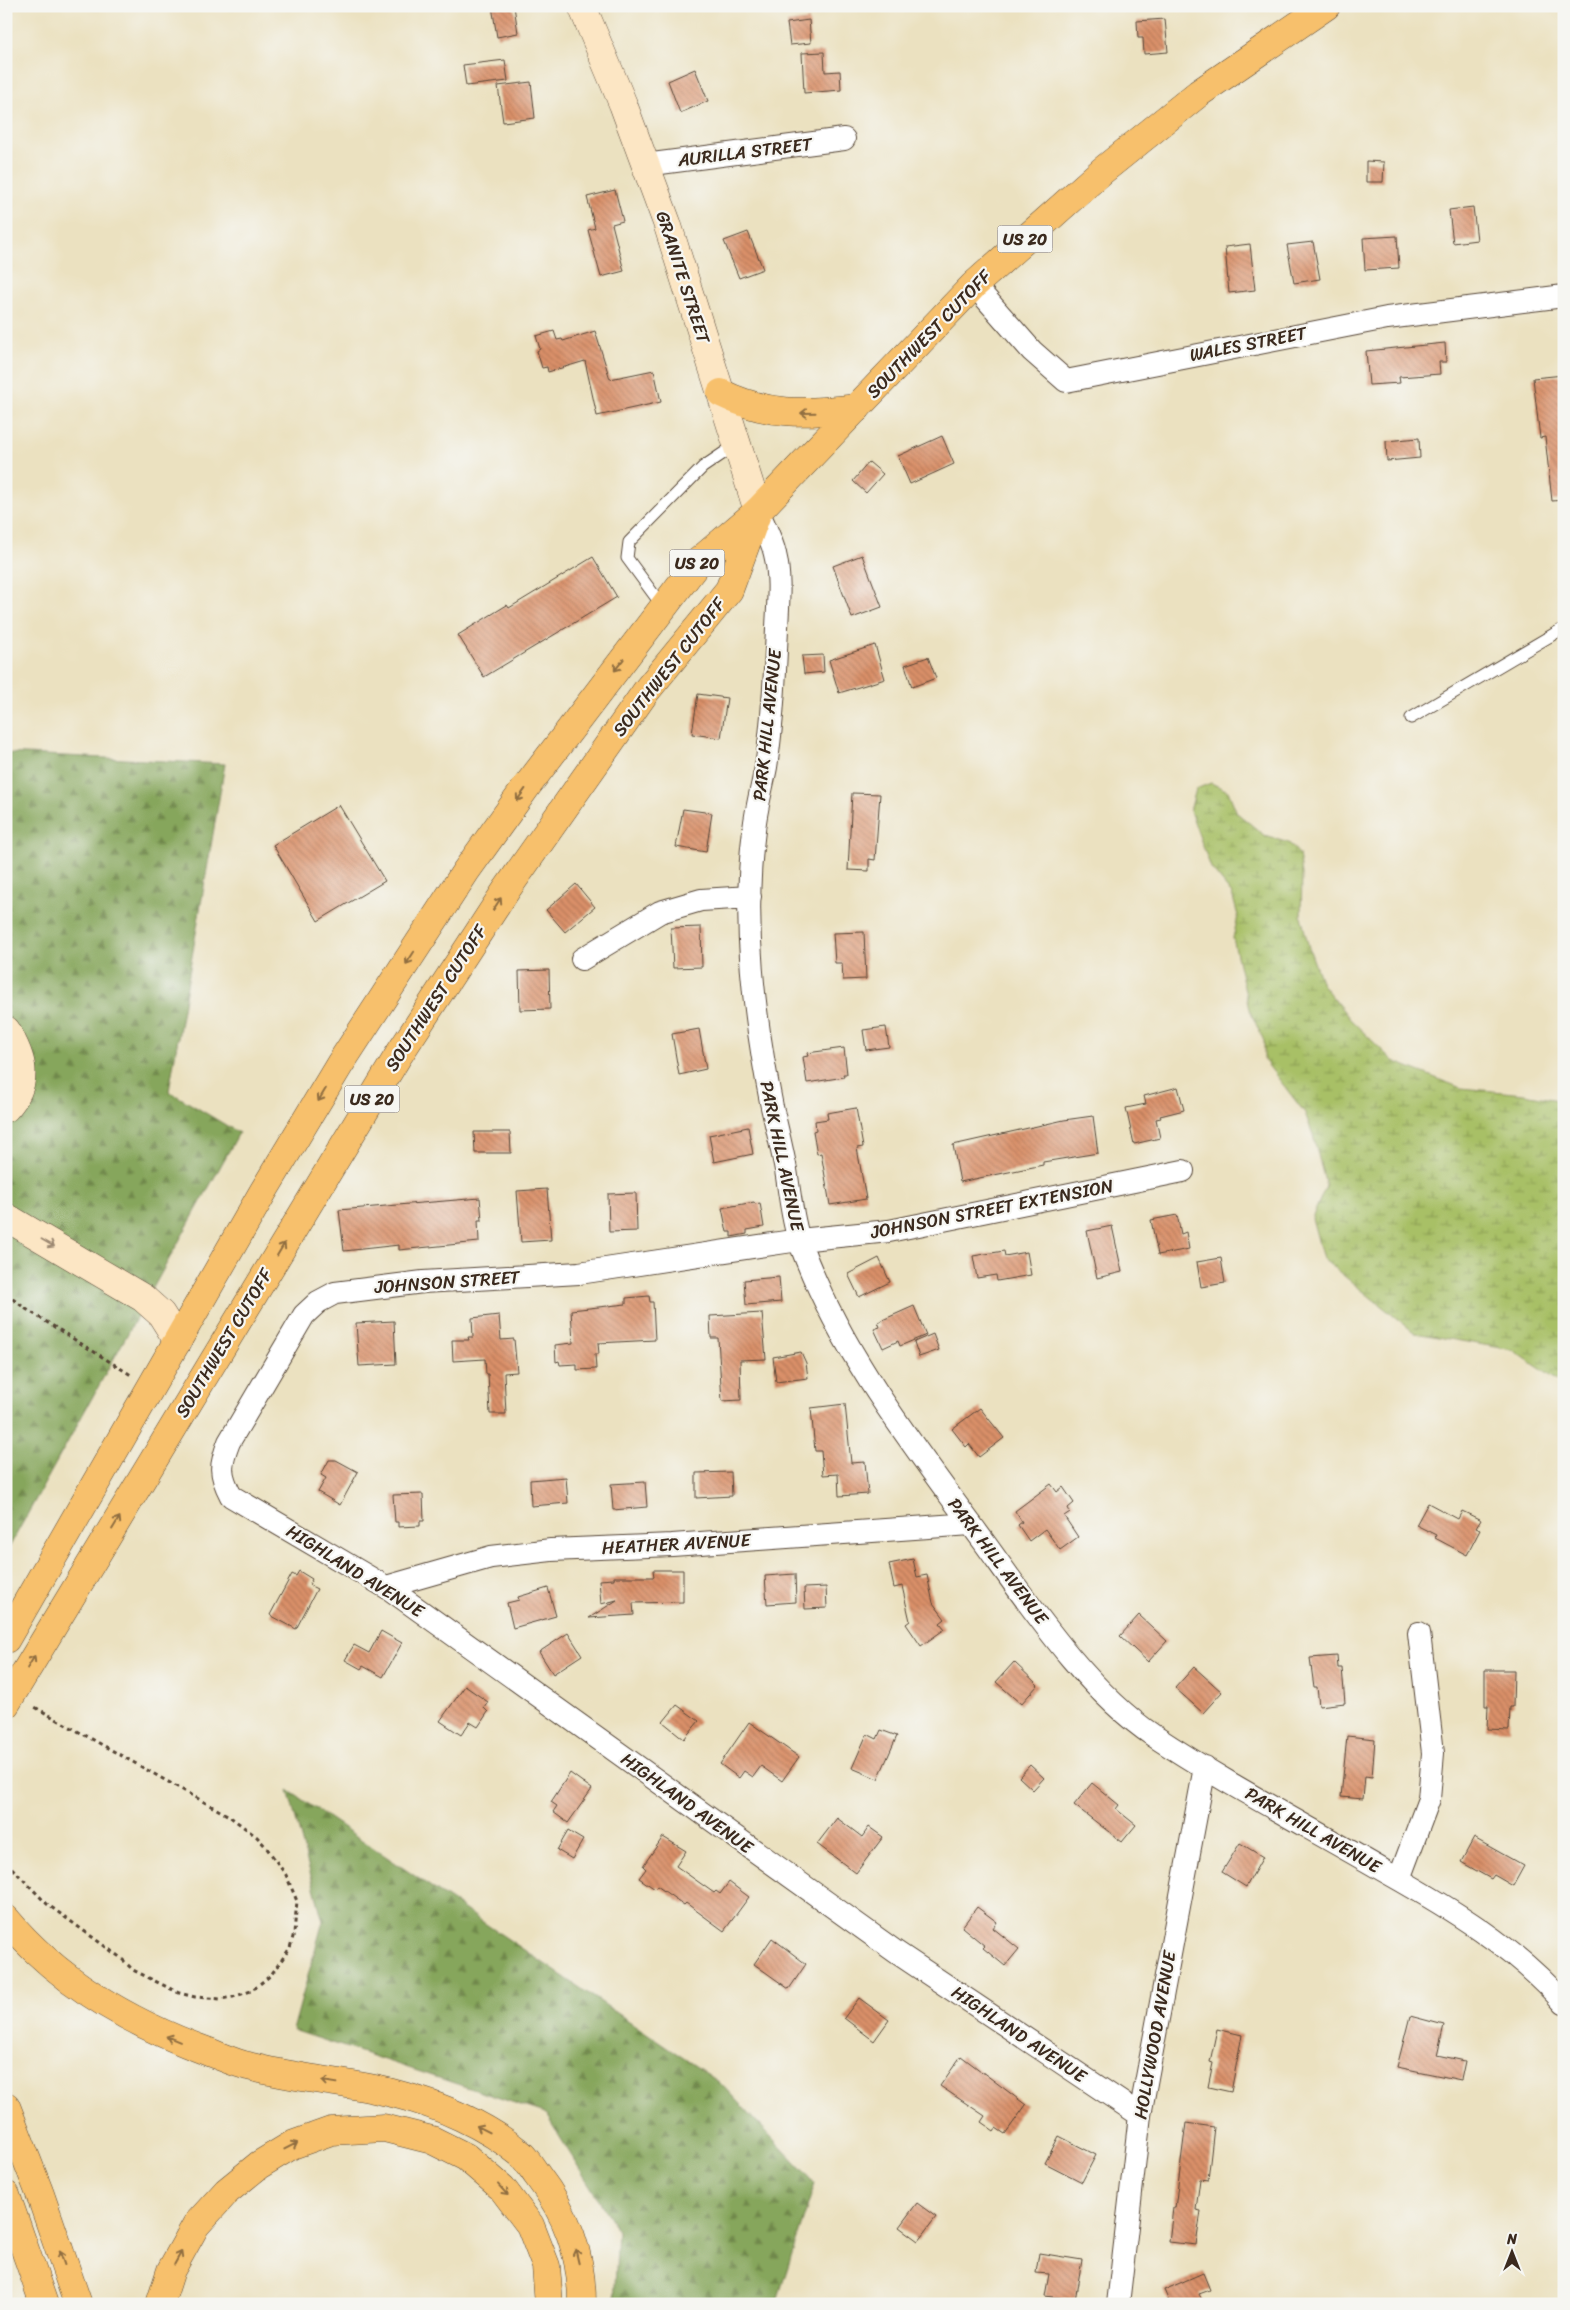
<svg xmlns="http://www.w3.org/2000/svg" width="1570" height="2310" font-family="Sriracha,sans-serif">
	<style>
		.forest { fill: url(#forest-firs); stroke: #60683c }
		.wetland { fill: url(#wetland-marsh); stroke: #727542 }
		.building { fill: url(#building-back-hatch) }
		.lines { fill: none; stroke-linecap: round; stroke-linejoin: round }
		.lane-casing { stroke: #554536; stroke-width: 13 }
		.street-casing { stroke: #554536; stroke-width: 24 }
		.secondary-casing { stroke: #554536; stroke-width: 29 }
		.primary-casing { stroke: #554536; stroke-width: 29 }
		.highway-casing { stroke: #554536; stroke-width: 29 }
		.path { stroke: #554536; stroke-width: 3; stroke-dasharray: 4 4; stroke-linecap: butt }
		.lane { stroke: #fff; stroke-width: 11 }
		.street { stroke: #fff; stroke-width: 22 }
		.secondary { stroke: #fce6c4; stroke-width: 28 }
		.primary { stroke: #f7c06c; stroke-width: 28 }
		.highway { stroke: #f7c06c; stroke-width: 28 }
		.oneway { stroke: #906e41 }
		.oneway2 { stroke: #9c8871 }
		.labels { text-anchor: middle; stroke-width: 4.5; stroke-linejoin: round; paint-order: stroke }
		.shield { fill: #f6f6f2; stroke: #73675e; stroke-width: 1 }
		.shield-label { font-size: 16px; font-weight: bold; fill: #3b2a1e }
		.street-label { font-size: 18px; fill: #3b2a1e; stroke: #f6f6f2 }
	</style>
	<defs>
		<pattern id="forest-firs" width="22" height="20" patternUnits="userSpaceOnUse" patternTransform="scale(1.25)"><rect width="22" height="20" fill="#86a65b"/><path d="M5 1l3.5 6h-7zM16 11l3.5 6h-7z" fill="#6f874b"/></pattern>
		<pattern id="wetland-marsh" width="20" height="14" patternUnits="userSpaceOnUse" patternTransform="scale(1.25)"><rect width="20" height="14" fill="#a8c066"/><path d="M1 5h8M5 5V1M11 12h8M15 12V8" fill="none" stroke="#8a9c53"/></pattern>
		<pattern id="building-back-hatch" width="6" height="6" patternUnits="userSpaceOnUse" patternTransform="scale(1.25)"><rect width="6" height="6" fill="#da9069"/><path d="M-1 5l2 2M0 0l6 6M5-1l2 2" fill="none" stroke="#b27656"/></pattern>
	</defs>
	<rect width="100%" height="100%" fill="#f6f6f2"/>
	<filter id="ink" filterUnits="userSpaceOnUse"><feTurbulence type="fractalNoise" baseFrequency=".02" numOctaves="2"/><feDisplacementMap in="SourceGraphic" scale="10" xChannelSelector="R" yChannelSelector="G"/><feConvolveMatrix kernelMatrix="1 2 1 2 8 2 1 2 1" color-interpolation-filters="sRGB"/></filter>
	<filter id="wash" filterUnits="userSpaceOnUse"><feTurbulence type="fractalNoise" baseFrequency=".0096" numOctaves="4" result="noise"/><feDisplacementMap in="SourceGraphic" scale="20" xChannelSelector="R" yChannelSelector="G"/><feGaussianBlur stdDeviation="1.12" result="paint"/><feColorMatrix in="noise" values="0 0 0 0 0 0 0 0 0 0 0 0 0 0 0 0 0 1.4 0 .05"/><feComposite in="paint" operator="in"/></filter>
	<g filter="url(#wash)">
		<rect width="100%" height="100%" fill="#ebe1c0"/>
		<path class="forest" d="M6,753L225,764L169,1091L239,1133L6,1553Z
			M288,1790L719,2082L815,2183L776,2304H614L618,2231L545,2113L293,2030L323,1921Z"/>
		<path class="wetland" d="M1211,783L1228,791L1237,813L1265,836L1289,843L1299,854L1302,874L1301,916L1309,948L1322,984L1350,1019L1393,1061L1461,1088L1524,1094L1564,1101V1385L1513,1350L1415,1333L1323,1259L1312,1218L1326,1186L1313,1135L1305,1113L1264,1060V1041L1249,1009L1233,938L1238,916L1232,894L1211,868L1190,811L1196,789Z"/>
		<g id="blocks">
			<path class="building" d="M492,6H514L518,33L497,37Z
				M1165,19L1168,52L1144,54L1143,38H1138L1137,21Z
				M809,20L811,43L790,45L787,23Z
				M824,52L825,72L840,71L841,90L804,93L802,53Z
				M505,60L508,81L466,86L463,65Z
				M695,69L708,101L680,113L668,81Z
				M531,82L535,118L503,122L498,86Z
				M1366,161L1384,162L1383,182H1366Z
				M615,190L623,221L612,224L624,271L601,277L588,230L595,228L587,197Z
				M1473,207L1477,240L1453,243L1449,210Z
				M748,232L763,269L739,278L724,241Z
				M1397,236L1399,268L1365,270L1363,238Z
				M1313,242L1320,279L1294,283L1287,245Z
				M1250,244L1255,290L1229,293L1225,247Z
				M554,331L557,340L562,339L563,341L595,331L610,379L654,370L661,402L597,416L585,361L548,372L547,367L542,368L537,351L540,349L536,336Z
				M1445,343L1446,362H1439L1440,374L1399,377L1400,383L1369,385L1366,351Z
				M1564,375V500L1552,501L1545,437L1540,438L1533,378Z
				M942,436L954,464L910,484L898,456Z
				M1419,438L1420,458L1387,461L1386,441Z
				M869,462L883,474L866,493L853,481Z
				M862,555L882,607L852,618L833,566Z
				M593,557L617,597L484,677L458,635L507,605L509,608Z
				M875,645L885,679L839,693L829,660Z
				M823,655L824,672L804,674L802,656Z
				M928,657L936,678L912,687L905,665Z
				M698,694L727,698L721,738L692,734Z
				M852,793L880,794L875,860L869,859V871L848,870Z
				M339,805L385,881L318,921L273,845Z
				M683,809L712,813L706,852L676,847Z
				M576,884L595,907L565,932L546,910Z
				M701,927L702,967L673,968L671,928Z
				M864,932L866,979L843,980L842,963H835L833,933Z
				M549,970L550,1009L520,1010L519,971Z
				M886,1027L889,1047L866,1050L863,1030Z
				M699,1029L706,1069L679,1075L672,1034Z
				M844,1048L847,1074H843L844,1077L807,1083L803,1057L808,1056L807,1053Z
				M1178,1087L1184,1110L1160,1116L1161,1118L1156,1119L1160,1138L1134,1144L1126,1108L1146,1104L1144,1096Z
				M856,1108L863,1147L857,1148L866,1199L830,1205L821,1153L817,1154L813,1131L816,1130L815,1121L828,1119L827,1113Z
				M1093,1116L1098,1153L1043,1162V1165L960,1182L953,1145L1064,1120Z
				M748,1127L753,1154L714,1162L709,1135Z
				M474,1132H510L511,1153H475Z
				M547,1189L551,1240L521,1242L517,1191Z
				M636,1193L637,1231L609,1232L608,1194Z
				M480,1198L482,1220H478L479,1242L399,1250V1245L344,1251L339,1210Z
				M754,1202L755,1204L760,1203L764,1227L747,1230V1234L731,1237V1232H727L722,1208Z
				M1177,1215L1181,1234L1186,1232L1189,1249L1158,1255L1151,1220Z
				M1112,1226L1122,1272L1097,1278L1087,1231Z
				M1004,1251L1005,1256L1027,1252L1031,1275L997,1281L996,1275L977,1278L973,1256Z
				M879,1258L890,1282L859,1297L848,1274Z
				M1221,1258L1225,1283L1201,1287L1197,1262Z
				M779,1277L781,1302L746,1305L744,1280Z
				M649,1296L650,1302H653L655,1340L598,1343L599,1354H595L596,1369L577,1370V1364L560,1365L559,1361L556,1362L555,1345L573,1343L571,1310L626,1304V1298Z
				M914,1306L926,1335L900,1346L898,1341L883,1348L874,1329L880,1327L878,1322Z
				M762,1313L766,1359L740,1360L741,1400L722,1401L718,1338H711L710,1316Z
				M499,1315L501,1340L514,1339L517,1372L504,1373L506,1414H490L488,1374H486L485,1359L453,1361L452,1340H469L468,1337H473L472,1318Z
				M394,1321L396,1364L359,1366L356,1323Z
				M933,1334L939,1350L919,1357L914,1342Z
				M801,1352L806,1363L808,1378L776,1382L773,1357Z
				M845,1404L851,1463L865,1462L868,1494L839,1496L838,1474L823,1475L821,1451H815L811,1408Z
				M980,1408L1004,1438L979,1457L969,1444L966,1447L952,1429Z
				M329,1460H336L358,1472L340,1505L318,1492L326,1478L321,1475Z
				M731,1472L732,1496L696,1498V1473Z
				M566,1477L568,1503L531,1506L530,1480Z
				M645,1482L647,1507L613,1510L611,1484Z
				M1051,1484L1057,1492L1063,1487L1074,1503L1068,1508L1070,1512L1064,1516L1078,1537L1060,1550L1045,1529L1029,1541L1018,1525L1022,1522L1015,1511Z
				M423,1494L424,1521H420V1526L398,1527V1522H395L393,1495Z
				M1428,1503L1458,1519L1462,1511L1481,1520L1476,1528L1480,1530L1467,1555L1435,1538L1436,1535L1416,1525Z
				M913,1559L917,1577L927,1575L933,1603L945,1619L940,1623L945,1629L921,1646L906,1624L910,1621L902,1586L894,1588L889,1564Z
				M653,1570H683V1602L633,1603L634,1615L589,1618L617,1600L601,1604L599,1580L614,1579V1577H654Z
				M299,1571L312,1579L309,1585L317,1589L296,1629L270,1615L292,1574L296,1576Z
				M795,1574L796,1602L767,1604L765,1576Z
				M826,1587L827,1608L805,1609L804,1588Z
				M548,1588L556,1616L513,1628L507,1603L519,1600L518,1597Z
				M1139,1615L1167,1641L1148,1662L1120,1636Z
				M381,1631L402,1643L383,1677L363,1666L361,1669L345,1660L354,1645L369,1653Z
				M568,1633L582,1655L553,1674L539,1652Z
				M1337,1656L1338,1668H1342L1345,1703L1319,1706L1317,1687H1314L1310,1658Z
				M1014,1662L1038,1685L1021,1704L996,1682Z
				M1194,1667L1222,1692L1203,1713L1175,1688Z
				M1485,1670H1514L1513,1707H1510L1509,1730L1487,1729L1488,1706H1485Z
				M465,1686L488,1702L484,1708L488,1712L478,1727L470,1722L461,1735L440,1721Z
				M677,1705L699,1721L684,1739L663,1722Z
				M749,1722L799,1757L782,1781L761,1766L753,1777L744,1771L739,1778L720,1764Z
				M881,1730L897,1736L878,1779L852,1768L867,1734L877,1739Z
				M1347,1736L1375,1739L1372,1777L1365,1776L1363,1799L1341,1797Z
				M1030,1765L1044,1778L1033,1790L1019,1777Z
				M570,1773L592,1789L568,1823L553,1812L557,1806L551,1802Z
				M1092,1783L1119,1805L1116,1809L1136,1825L1122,1842L1074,1805Z
				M837,1818L862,1837L869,1827L883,1837L856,1873L817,1844Z
				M568,1831L583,1840L572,1859L557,1850Z
				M663,1837L686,1851L676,1866L714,1893L716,1891L720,1894L729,1882L749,1897L724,1931L686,1903L684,1905L657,1886L655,1889L639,1878L646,1869L643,1866Z
				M1474,1838L1524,1866L1513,1886L1494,1875L1491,1879L1461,1862Z
				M1240,1843L1263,1857L1246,1887L1222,1872Z
				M977,1907L997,1922L993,1928L1019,1949L1005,1966L983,1948L985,1946L962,1927Z
				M772,1938L806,1964L789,1989L754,1964Z
				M859,1998L889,2020L874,2041L844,2018Z
				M1410,2016L1444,2025L1437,2055L1465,2061L1461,2080L1397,2067Z
				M1217,2029L1242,2035L1231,2092L1208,2087L1213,2063L1210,2062Z
				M961,2056L1026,2105L1005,2134L996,2128L994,2131L981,2122L985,2116L940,2086Z
				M1186,2123L1214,2127L1208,2180L1200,2179L1196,2210L1201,2211L1196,2245L1169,2242L1173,2208H1175Z
				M1059,2136L1096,2155L1082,2182L1045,2163Z
				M917,2203L936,2217L918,2241L899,2227Z
				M1039,2253L1082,2260L1075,2300L1045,2296L1049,2274L1036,2273Z
				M1203,2273L1210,2290L1199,2294L1204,2304H1170L1164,2290Z"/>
		</g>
	</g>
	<g filter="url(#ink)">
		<use href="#blocks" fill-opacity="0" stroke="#554536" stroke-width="1"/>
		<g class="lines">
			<defs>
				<path id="lane" d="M663,607L627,558L629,542L703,467L737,444
					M1411,718L1564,628"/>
				<path id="street" d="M645,165L844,139
					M974,285L1032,351L1066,381L1387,318L1564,296
					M758,511C764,525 772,540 775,554C781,578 778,604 777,628C775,674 773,721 766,767C762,788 756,809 754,830C742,922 754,1017 772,1107C777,1128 782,1149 786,1170C790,1195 792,1219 800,1243C841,1355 914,1446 984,1542C1031,1607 1087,1691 1154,1736C1228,1785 1309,1827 1386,1872C1450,1908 1515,1947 1564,2003
					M582,959L660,912L701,900L750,897
					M386,1587L491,1557L551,1550L672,1545L971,1524
					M1399,1879L1429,1799L1433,1753L1419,1633
					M1140,2115L896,1952L391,1590L231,1496C219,1473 220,1465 229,1442L304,1315L318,1302L335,1293L423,1282L579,1273L799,1240L889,1231L1183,1171
					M1118,2304L1140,2115L1205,1767"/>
				<path id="secondary" d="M582,6L623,104L667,223L758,511
					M6,1030C22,1057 31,1081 6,1108
					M6,1217L143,1298L161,1314L178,1341"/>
				<path id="primary" d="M721,393C767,416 806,414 857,408
					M6,1639L263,1192L340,1064L466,871L527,786L698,562L757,512
					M6,1704L398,1056L507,889L647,690L729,590L758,511"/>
				<path id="highway" d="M758,511L974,285L1102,171L1199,93L1326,6
					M6,1919C59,1983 132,2024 209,2052C222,2057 235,2063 248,2066C296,2079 347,2081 396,2094C440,2105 486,2125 521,2154C527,2160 532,2168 537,2175C567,2214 582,2254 582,2304
					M6,2106L40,2194L78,2304
					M6,2195L44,2304
					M160,2304L171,2270L196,2225L227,2191L259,2165L292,2145L331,2131L384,2128L432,2140L466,2157L502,2188L530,2225L546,2266L549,2304"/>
			</defs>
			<use href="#lane" class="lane-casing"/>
			<use href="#street" class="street-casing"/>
			<use href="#secondary" class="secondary-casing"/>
			<use href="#primary" class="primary-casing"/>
			<use href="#highway" class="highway-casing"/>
			<path class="path" d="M6,1294L26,1309L131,1375
				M6,1862L47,1904L121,1958L133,1970L179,1993L195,1997L221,1999L233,1997L251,1991L271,1975L290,1948L294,1933L297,1901L286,1875L266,1847L257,1837L229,1816L33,1706"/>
			<use href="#lane" class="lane"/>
			<use href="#street" class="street"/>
			<use href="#secondary" class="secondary"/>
			<use href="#primary" class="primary"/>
			<use href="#highway" class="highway"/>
		</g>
		<defs><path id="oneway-shaft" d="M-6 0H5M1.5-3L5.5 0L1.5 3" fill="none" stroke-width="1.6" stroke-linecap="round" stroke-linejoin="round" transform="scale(1.25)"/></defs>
		<g class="oneway">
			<use href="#oneway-shaft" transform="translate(808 413) rotate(179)"/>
			<use href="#oneway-shaft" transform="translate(619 665) rotate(128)"/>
			<use href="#oneway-shaft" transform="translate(521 795) rotate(126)"/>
			<use href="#oneway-shaft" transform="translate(497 904) rotate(-57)"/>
			<use href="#oneway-shaft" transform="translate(410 958) rotate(123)"/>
			<use href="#oneway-shaft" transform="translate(322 1095) rotate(121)"/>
			<use href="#oneway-shaft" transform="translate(281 1249) rotate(-59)"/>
			<use href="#oneway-shaft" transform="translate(116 1523) rotate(-59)"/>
			<use href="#oneway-shaft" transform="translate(31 1662) rotate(-59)"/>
			<use href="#oneway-shaft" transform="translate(173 2039) rotate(-158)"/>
			<use href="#oneway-shaft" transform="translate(329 2082) rotate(-170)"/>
			<use href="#oneway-shaft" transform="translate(483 2129) rotate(-153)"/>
			<use href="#oneway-shaft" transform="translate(291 2146) rotate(-27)"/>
			<use href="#oneway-shaft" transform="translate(503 2190) rotate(48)"/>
			<use href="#oneway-shaft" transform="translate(577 2256) rotate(-103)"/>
			<use href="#oneway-shaft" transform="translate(62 2258) rotate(-109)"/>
			<use href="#oneway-shaft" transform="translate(178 2258) rotate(-61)"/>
		</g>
		<use class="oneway2" href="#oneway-shaft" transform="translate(48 1243) rotate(30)"/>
	</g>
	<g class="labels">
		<g class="shield">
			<rect x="997.5" y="225.5" width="55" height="27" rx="4"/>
			<rect x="669.5" y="549.5" width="55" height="27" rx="4"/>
			<rect x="344.5" y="1085.5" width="55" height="27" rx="4"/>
		</g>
		<g class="shield-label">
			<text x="1025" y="245">US 20</text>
			<text x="697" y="569">US 20</text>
			<text x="372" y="1105">US 20</text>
		</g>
		<g class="street-label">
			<text transform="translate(745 152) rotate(-7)" y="6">AURILLA STREET</text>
			<text transform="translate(683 277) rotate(72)" y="6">GRANITE STREET</text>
			<text transform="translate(929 334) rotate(-46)" y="6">SOUTHWEST CUTOFF</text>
			<text transform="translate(1248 344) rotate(-11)" y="6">WALES STREET</text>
			<text transform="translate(669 667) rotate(-52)" y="6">SOUTHWEST CUTOFF</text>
			<text transform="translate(767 725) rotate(-84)" y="6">PARK HILL AVENUE</text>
			<text transform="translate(436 998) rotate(-57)" y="6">SOUTHWEST CUTOFF</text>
			<text transform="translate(782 1156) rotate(78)" y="6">PARK HILL AVENUE</text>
			<text transform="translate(992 1209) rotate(-11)" y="6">JOHNSON STREET EXTENSION</text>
			<text transform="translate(447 1282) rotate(-4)" y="6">JOHNSON STREET</text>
			<text transform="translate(224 1343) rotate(-59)" y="6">SOUTHWEST CUTOFF</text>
			<text transform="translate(676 1544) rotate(-3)" y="6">HEATHER AVENUE</text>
			<text transform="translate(998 1561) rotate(53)" y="6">PARK HILL AVENUE</text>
			<text transform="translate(355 1571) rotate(32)" y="6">HIGHLAND AVENUE</text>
			<text transform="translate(687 1803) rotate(36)" y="6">HIGHLAND AVENUE</text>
			<text transform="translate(1313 1830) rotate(30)" y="6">PARK HILL AVENUE</text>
			<text transform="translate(1019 2034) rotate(34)" y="6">HIGHLAND AVENUE</text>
			<text transform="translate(1155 2035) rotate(-80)" y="6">HOLLYWOOD AVENUE</text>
		</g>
	</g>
	<rect width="1570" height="2310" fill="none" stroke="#f6f6f2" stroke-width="25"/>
	<g transform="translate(1512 2252)" stroke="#f6f6f2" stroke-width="4" paint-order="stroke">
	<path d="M0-4L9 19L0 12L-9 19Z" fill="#3b2a1e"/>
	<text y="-8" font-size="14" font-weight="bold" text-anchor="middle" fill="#3b2a1e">N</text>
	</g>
</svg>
